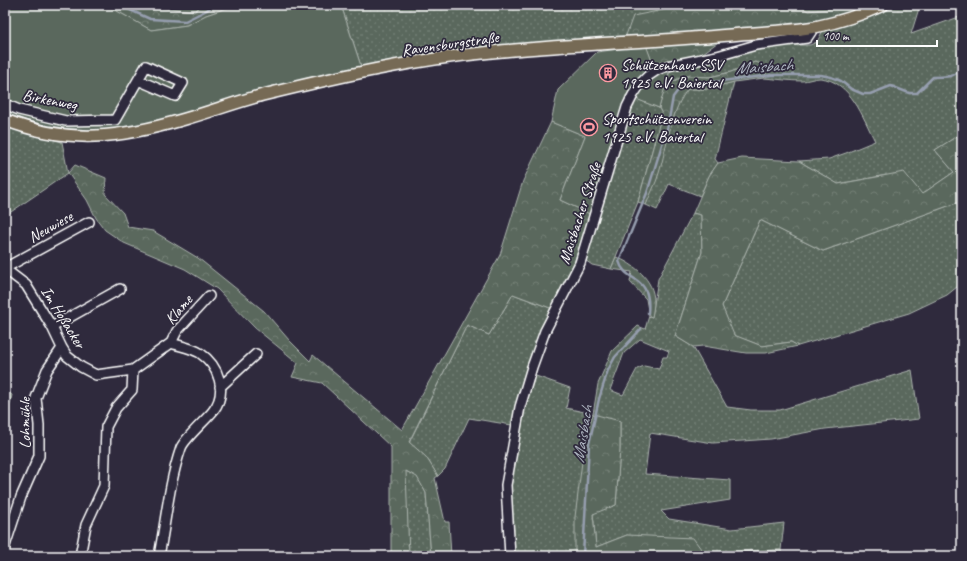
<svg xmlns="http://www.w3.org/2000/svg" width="967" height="561" font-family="Caveat,sans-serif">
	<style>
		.grass { fill: url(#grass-dots); stroke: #acb4ae; fill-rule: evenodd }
		.forest { fill: url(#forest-crowns); stroke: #acb4ae }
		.pitch { fill: #5a685d; stroke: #acb4ae }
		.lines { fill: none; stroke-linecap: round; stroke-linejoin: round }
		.stream { stroke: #969eaf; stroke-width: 2.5 }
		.minor-casing { stroke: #fff; stroke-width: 12 }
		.major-casing { stroke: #fff; stroke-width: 14 }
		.minor { stroke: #2f2a3d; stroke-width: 9 }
		.major { stroke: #766a55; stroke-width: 11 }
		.labels { text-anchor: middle; stroke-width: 3.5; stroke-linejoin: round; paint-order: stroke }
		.street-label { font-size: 16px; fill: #fff; stroke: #2f2a3d }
		.poi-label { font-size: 16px; fill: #fff; stroke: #2f2a3d; text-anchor: start }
		.water-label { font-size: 17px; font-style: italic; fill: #b0b7c3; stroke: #2f2a3d }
	</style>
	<defs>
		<pattern id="grass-dots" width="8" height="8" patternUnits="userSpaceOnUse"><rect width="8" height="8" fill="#5a685d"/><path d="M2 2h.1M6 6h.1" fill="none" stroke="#737f75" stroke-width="1.8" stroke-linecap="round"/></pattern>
		<pattern id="forest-crowns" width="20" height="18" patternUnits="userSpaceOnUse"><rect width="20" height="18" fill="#5a685d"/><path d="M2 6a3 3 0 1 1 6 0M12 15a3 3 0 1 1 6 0" fill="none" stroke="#737f75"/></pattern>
	</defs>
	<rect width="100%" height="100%" fill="#2f2a3d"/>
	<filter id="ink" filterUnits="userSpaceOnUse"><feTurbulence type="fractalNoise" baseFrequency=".025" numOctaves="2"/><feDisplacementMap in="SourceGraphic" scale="8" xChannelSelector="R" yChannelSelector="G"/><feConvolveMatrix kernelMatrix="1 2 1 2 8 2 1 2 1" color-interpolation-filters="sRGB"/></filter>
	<g filter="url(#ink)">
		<path class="grass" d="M341,5H851L800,22L535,43L361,66Z
			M901,5H920L911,34L962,16V133L935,150L954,172L922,194L886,175L838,184L799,161L829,159L846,153L875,141C863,118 851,81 820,78C814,78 808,81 802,81C790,81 777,79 764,78L766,73L755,62L731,72L709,77L688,76L678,79L665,86L671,68L779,45H810L817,42L823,30L857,22Z
			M734,82L715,159L718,163L709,176L700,196L669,184L657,210L646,205L677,107L682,96L688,89H706Z
			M634,98L659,108L662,114L638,202L611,269L592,265L585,260Z
			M5,126L62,142L68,173L5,216Z
			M962,201V283L947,295L909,313L798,346L791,342L762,346L733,335L722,306L760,220L823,251Z
			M693,213L701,215L702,252L675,336L693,347L727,407L751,410H780L912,370L919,419L825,429L771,439L713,443L650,433L645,474L730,480V500L661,511L669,519L732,529L784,523L781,550L704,553L627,535L596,547L593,513L616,505L620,449V421L600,417L575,556H512L509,489L524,405L533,375L570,388L566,408L593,414L598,384L612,351L638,326L645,329L649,316L652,317L658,279ZM640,339L669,351L667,357H663L659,369L644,366L637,369L623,395L610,390L624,353Z
			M513,294L553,309L521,391L512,425L469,418L445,469L438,476L426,457L409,443L467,325L489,335Z
			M405,471L417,476L426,493L431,556H409Z"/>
		<path class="forest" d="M106,5H153L159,7L195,11L202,5H236L206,15L187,25L151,30Z
			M688,5H799L808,11L829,9L843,5H865L845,14L818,23L625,38L633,16Z
			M721,40L703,53L659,67L653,64L646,46Z
			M755,62L762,64L766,73L764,78L734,82L706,89H688C671,109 667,147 659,173C656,184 650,194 646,205L638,202L662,114L659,108L665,86L678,79L688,76L710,77L731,72Z
			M551,122L585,136L560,200L590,214L574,263L553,309L513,294L489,335L467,325L409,442L426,457L438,476L435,478L445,522H449L451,556H431L426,493L417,477L406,471L409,556H391V447L322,383L292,377L298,363L255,328L217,289L185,269L124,243L105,230L96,218L87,200L68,173L75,165L106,178L105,194L123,213L128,227L153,231L198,258L264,311L289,340L310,361L313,355L402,430L500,255L523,181Z
			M962,133V201L823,251L760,220L722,306L734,335L762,346L791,342L798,346L766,353H746L703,346L693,347L675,336L702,252L701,215L693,213L709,176L718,163L742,158L799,161L838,184L904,172L922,194L954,172L935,150Z
			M616,257C634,264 654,280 654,301C654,306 653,312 652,317L649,316L646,299L630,282L632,272L611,269Z
			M5,390L12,395L5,426Z
			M593,414L620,421V449L616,505L593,514L596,547L627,535L693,538L704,553L781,550L782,556H575V517L585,438Z"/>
		<path class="pitch" d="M5,5H106L151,30L187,25L206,15L236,5H341L361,66L308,78L244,95L141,126L103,130L58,129L15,117L5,113Z
			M153,5H202L195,11L159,7Z
			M646,45L653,64L669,73L659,108L626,95L614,132L590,214L560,200L585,136L551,122L558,90L597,52Z"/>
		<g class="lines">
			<path class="stream" d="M119,5L150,19L185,21L207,10L213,5
				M648,313C652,273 625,284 619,261L647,193L668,125L673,97L679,89L688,85L772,75H821L831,77L841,81L851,89L863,94H870L891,86L909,93H917L933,77C947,76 952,79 962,68
				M583,556L589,444L599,399L608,370L615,357L641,329"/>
			<defs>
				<path id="minor" d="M5,104L19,110L66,121L115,120L146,66L183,83L175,96L138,80
					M5,268L89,222
					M5,269L26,285L52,327L62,348L67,356L81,367L96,375L133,370L171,343C180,346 192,348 200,353C219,366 228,392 213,411C206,420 184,439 181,448C169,483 166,520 159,556
					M52,327L120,289
					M171,343L177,331L209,296
					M220,387L256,354
					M5,546L21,497L39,456V425L36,398L47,370L62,348
					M80,556L86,525L104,486L106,427L116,408L132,390L133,370
					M510,556L506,485L520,407L532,367L545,331L580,263L620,130L627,107L633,95L641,83L648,76L657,70L667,66L717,56L756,45L807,38L811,32L812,27"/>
				<path id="major" d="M5,120C69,145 121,138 185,119C213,111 239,101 267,94C341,76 416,59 492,52C571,44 651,42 730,35C758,32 787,32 815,27C839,22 861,15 883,5"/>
			</defs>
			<use href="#minor" class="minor-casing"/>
			<use href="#major" class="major-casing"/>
			<use href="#minor" class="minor"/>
			<use href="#major" class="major"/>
		</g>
	</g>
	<defs>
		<symbol id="building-ring" viewBox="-11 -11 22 22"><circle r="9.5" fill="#2f2a3d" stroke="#ff9aa2" stroke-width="1.5"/><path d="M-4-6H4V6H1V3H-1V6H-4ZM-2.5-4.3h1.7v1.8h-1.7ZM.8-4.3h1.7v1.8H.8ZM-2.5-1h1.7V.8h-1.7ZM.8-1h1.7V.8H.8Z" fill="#ff9aa2"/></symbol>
		<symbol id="stadium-ring" viewBox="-11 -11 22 22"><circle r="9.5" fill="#2f2a3d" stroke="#ff9aa2" stroke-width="1.5"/><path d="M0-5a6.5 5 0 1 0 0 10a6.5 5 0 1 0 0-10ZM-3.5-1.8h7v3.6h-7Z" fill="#ff9aa2"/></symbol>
	</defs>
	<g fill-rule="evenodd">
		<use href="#building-ring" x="598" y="63" width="20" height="20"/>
		<use href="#stadium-ring" x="579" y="117" width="20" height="20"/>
	</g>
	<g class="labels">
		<g class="street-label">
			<text transform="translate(450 43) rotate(-8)" y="6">Ravensburgstraße</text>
			<text transform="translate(50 99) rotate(11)" y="6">Birkenweg</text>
			<text transform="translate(579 213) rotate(-72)" y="6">Maisbacher Straße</text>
			<text transform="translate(50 226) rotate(-29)" y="6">Neuwiese</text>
			<text transform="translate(178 309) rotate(-50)" y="6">Klame</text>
			<text transform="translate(64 317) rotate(58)" y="6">Im Hoßacker</text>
			<text transform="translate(24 423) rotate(-90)" y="6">Lohmühle</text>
		</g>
		<g class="poi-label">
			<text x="621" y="70">Schützenhaus SSV<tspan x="621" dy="18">1925 e.V. Baiertal</tspan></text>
			<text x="602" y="124">Sportschützenverein<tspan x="602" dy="18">1925 e.V. Baiertal</tspan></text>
		</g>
		<g class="water-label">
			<text transform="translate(764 66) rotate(-4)" y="6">Maisbach</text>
			<text transform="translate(582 434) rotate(-81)" y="6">Maisbach</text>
		</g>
	</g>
	<rect width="967" height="561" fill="none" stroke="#2f2a3d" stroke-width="20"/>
	<rect x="10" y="10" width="947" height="541" fill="none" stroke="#fff" stroke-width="1.5" filter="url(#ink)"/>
	<path d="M817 40v6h120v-6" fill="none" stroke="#ffffff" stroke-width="2"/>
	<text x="823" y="40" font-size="12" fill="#ffffff" stroke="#2f2a3d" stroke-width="3" paint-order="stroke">100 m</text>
</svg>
